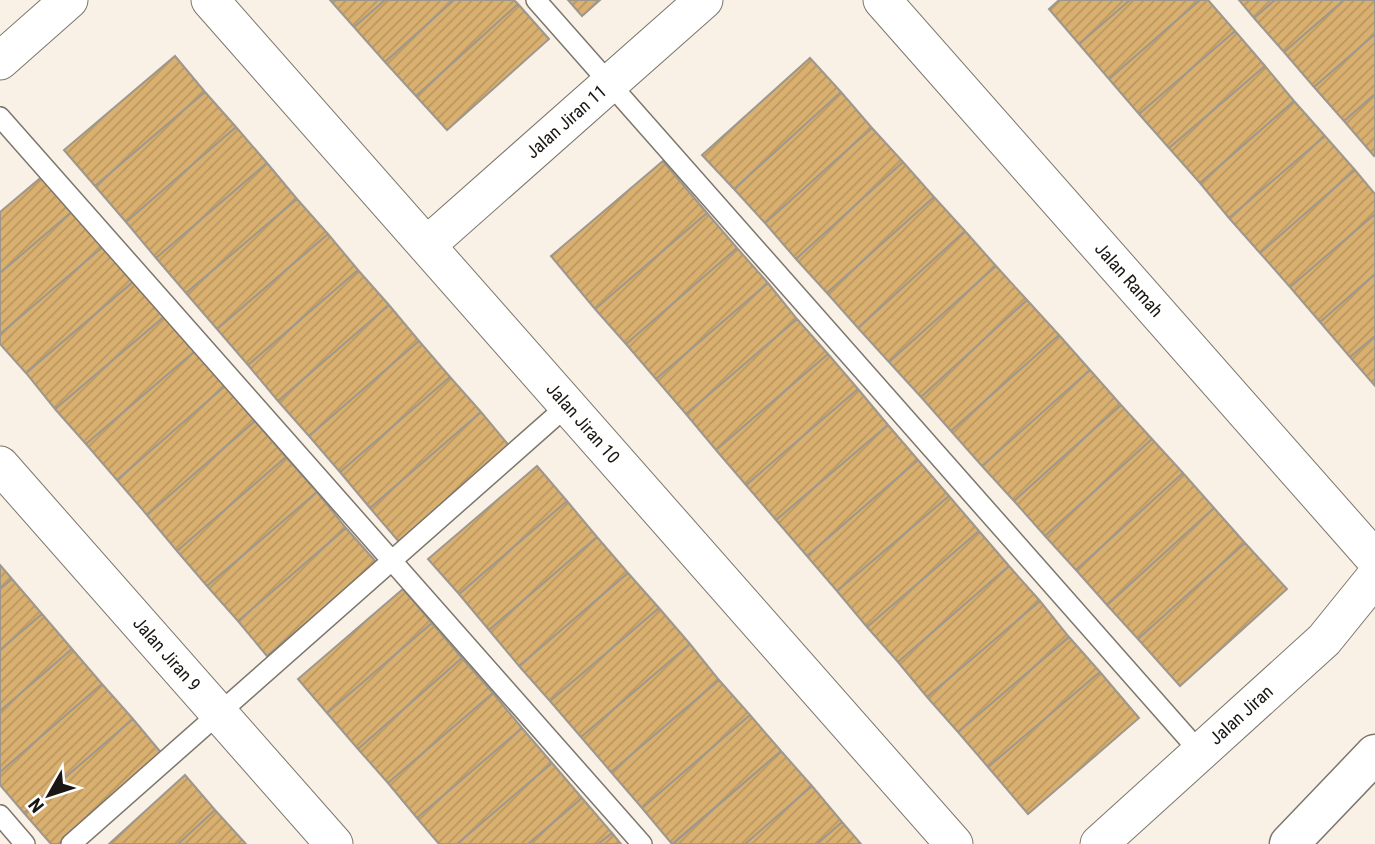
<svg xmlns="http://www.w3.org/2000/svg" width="1375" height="844" font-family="'Roboto Condensed',sans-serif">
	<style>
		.building { fill: url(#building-hatch); stroke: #9e978d; stroke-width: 2 }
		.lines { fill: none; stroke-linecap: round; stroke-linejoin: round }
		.lane-casing { stroke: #7c766c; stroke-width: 22 }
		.street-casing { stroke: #7c766c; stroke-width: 39 }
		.secondary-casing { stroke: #7c766c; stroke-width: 41 }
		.lane { stroke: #fff; stroke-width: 19 }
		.street { stroke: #fff; stroke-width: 37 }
		.secondary { stroke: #fff; stroke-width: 38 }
		.labels { text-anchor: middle; stroke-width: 7; stroke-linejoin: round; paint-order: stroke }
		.street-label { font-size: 18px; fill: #1a1713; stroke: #fff }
	</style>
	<defs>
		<pattern id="building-hatch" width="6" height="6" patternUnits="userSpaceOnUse" patternTransform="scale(1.75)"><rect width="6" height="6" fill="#d9b06f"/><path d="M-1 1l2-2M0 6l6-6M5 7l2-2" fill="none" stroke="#ba975f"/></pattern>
	</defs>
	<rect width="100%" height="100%" fill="#f9f1e6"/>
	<path class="building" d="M330,0H385L354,27Z
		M385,0H454L385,62L354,27Z
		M454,0H514L518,4L416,96L385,62Z
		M568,0H600L582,16Z
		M1059,0H1130L1079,44L1049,9Z
		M1130,0H1200L1109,79L1079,44Z
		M1200,0H1208L1235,31L1139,114L1109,79Z
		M1239,0H1275L1254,18Z
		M1275,0H1344L1284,52L1254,18Z
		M1344,0H1375V34L1314,87L1284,52Z
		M518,4L549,39L447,130L416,96Z
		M1235,31L1265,66L1169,148L1139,114Z
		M1375,34V94L1344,121L1314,87Z
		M175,56L205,92L95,186L64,150Z
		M810,58L841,92L734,189L702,155Z
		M1265,66L1294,101L1200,183L1169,148Z
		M205,92L236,127L126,222L95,186Z
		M841,92L872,128L765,223L734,189Z
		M1375,94V155L1374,156L1344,121Z
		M1294,101L1325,136L1229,218L1200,183Z
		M236,127L267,163L156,258L126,222Z
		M872,128L903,162L796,259L765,223Z
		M1325,136L1355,170L1260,253L1229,218Z
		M663,161L707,213L595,309L551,256Z
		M903,162L934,197L827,293L796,259Z
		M267,163L297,199L186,293L156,258Z
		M1355,170L1375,194V214L1290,287L1260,253Z
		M44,175L74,210L0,273V212Z
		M934,197L965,231L858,328L827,293Z
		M297,199L328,234L217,329L186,293Z
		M74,210L105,245L0,334V273Z
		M707,213L737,248L626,344L595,309Z
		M1375,214V274L1320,322L1290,287Z
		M965,231L996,266L889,362L858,328Z
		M328,234L358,270L248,365L217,329Z
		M105,245L134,281L26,373L0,344V334Z
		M737,248L768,283L656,379L626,344Z
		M996,266L1027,300L921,397L889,362Z
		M358,270L389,305L278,401L248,365Z
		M1375,274V336L1350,357L1320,322Z
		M134,281L165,316L55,409L26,373Z
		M768,283L797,319L686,414L656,379Z
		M1027,300L1059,335L951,431L921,397Z
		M389,305L419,341L309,436L278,401Z
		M165,316L195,351L86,444L55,409Z
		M797,319L828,354L716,450L686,414Z
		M1059,335L1090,370L982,466L951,431Z
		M1375,336V386L1350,357Z
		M419,341L450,377L340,472L309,436Z
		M195,351L225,386L117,480L86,444Z
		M828,354L858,389L746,485L716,450Z
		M1090,370L1121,405L1014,501L982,466Z
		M450,377L481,412L370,508L340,472Z
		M225,386L255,421L147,515L117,480Z
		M858,389L888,425L776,520L746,485Z
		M1121,405L1152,439L1045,536L1014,501Z
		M481,412L511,448L400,543L370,508Z
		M255,421L286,457L177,551L147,515Z
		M888,425L918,460L807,556L776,520Z
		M1152,439L1183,473L1076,570L1045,536Z
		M286,457L317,492L207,586L177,551Z
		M918,460L949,496L837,591L807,556Z
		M537,466L567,501L459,594L428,559Z
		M1183,473L1214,508L1107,605L1076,570Z
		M317,492L346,528L238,621L207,586Z
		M949,496L979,531L867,627L837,591Z
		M567,501L597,537L489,630L459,594Z
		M1214,508L1245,543L1138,639L1107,605Z
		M346,528L377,563L267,656L238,621Z
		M979,531L1009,566L898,662L867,627Z
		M597,537L628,573L519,666L489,630Z
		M1245,543L1287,589L1180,686L1138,639Z
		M0,565L12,579L0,589Z
		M1009,566L1040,601L927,697L898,662Z
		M628,573L659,608L550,701L519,666Z
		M12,579L42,614L0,650V589Z
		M403,589L432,623L327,713L298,679Z
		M1040,601L1069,637L958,732L927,697Z
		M659,608L690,644L581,737L550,701Z
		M42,614L72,649L0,711V650Z
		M432,623L462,658L358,749L327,713Z
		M1069,637L1100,672L988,767L958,732Z
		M690,644L719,680L611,772L581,737Z
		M72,649L102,684L0,772V711Z
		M462,658L493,693L388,783L358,749Z
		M1100,672L1139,718L1028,814L988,767Z
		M719,680L750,715L642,808L611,772Z
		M102,684L133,719L24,813L0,785V772Z
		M493,693L522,728L417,818L388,783Z
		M750,715L781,751L672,844L642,808Z
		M133,719L163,755L58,844H51L24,813Z
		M522,728L552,763L457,844H439L417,818Z
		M781,751L812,786L745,844H673Z
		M552,763L582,798L528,844H457Z
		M185,775L215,810L178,844H109Z
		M812,786L842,822L817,844H745Z
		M582,798L612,833L598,844H528Z
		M215,810L246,844H178Z
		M842,822L861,844H817Z
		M612,833L621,844H598Z"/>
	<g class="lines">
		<defs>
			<path id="lane" d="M536,0L1199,751
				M0,117L642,844
				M0,815L25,844
				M71,844L568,405"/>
			<g id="street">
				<path id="s1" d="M210,0L954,844"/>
				<path id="s2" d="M882,0L1375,559"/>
				<path d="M0,61L69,0"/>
				<path id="s3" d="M427,245L704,0"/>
				<path id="s4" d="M0,465L334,844"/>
				<path id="s5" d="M1099,844L1324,640L1375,577"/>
			</g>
			<path id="secondary" d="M1289,844L1375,754"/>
		</defs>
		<use href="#lane" class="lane-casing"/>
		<use href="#street" class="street-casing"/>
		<use href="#secondary" class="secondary-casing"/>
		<use href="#lane" class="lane"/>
		<use href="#street" class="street"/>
		<use href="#secondary" class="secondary"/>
	</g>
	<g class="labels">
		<g class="street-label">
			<text dy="6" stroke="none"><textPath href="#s3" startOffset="186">Jalan Jiran 11</textPath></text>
			<text dy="6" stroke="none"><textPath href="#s2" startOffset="373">Jalan Ramah</textPath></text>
			<text dy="6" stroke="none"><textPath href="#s1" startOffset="564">Jalan Jiran 10</textPath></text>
			<text dy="6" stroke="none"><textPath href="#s4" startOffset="252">Jalan Jiran 9</textPath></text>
			<text dy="6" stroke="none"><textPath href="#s5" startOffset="192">Jalan Jiran</textPath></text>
		</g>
	</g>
	<g transform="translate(49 795) rotate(231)" stroke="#ffffff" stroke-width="5" paint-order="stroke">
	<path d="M0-5L12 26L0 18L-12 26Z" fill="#1a1713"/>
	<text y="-10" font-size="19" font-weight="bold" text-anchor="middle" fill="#1a1713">N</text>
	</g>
</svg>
